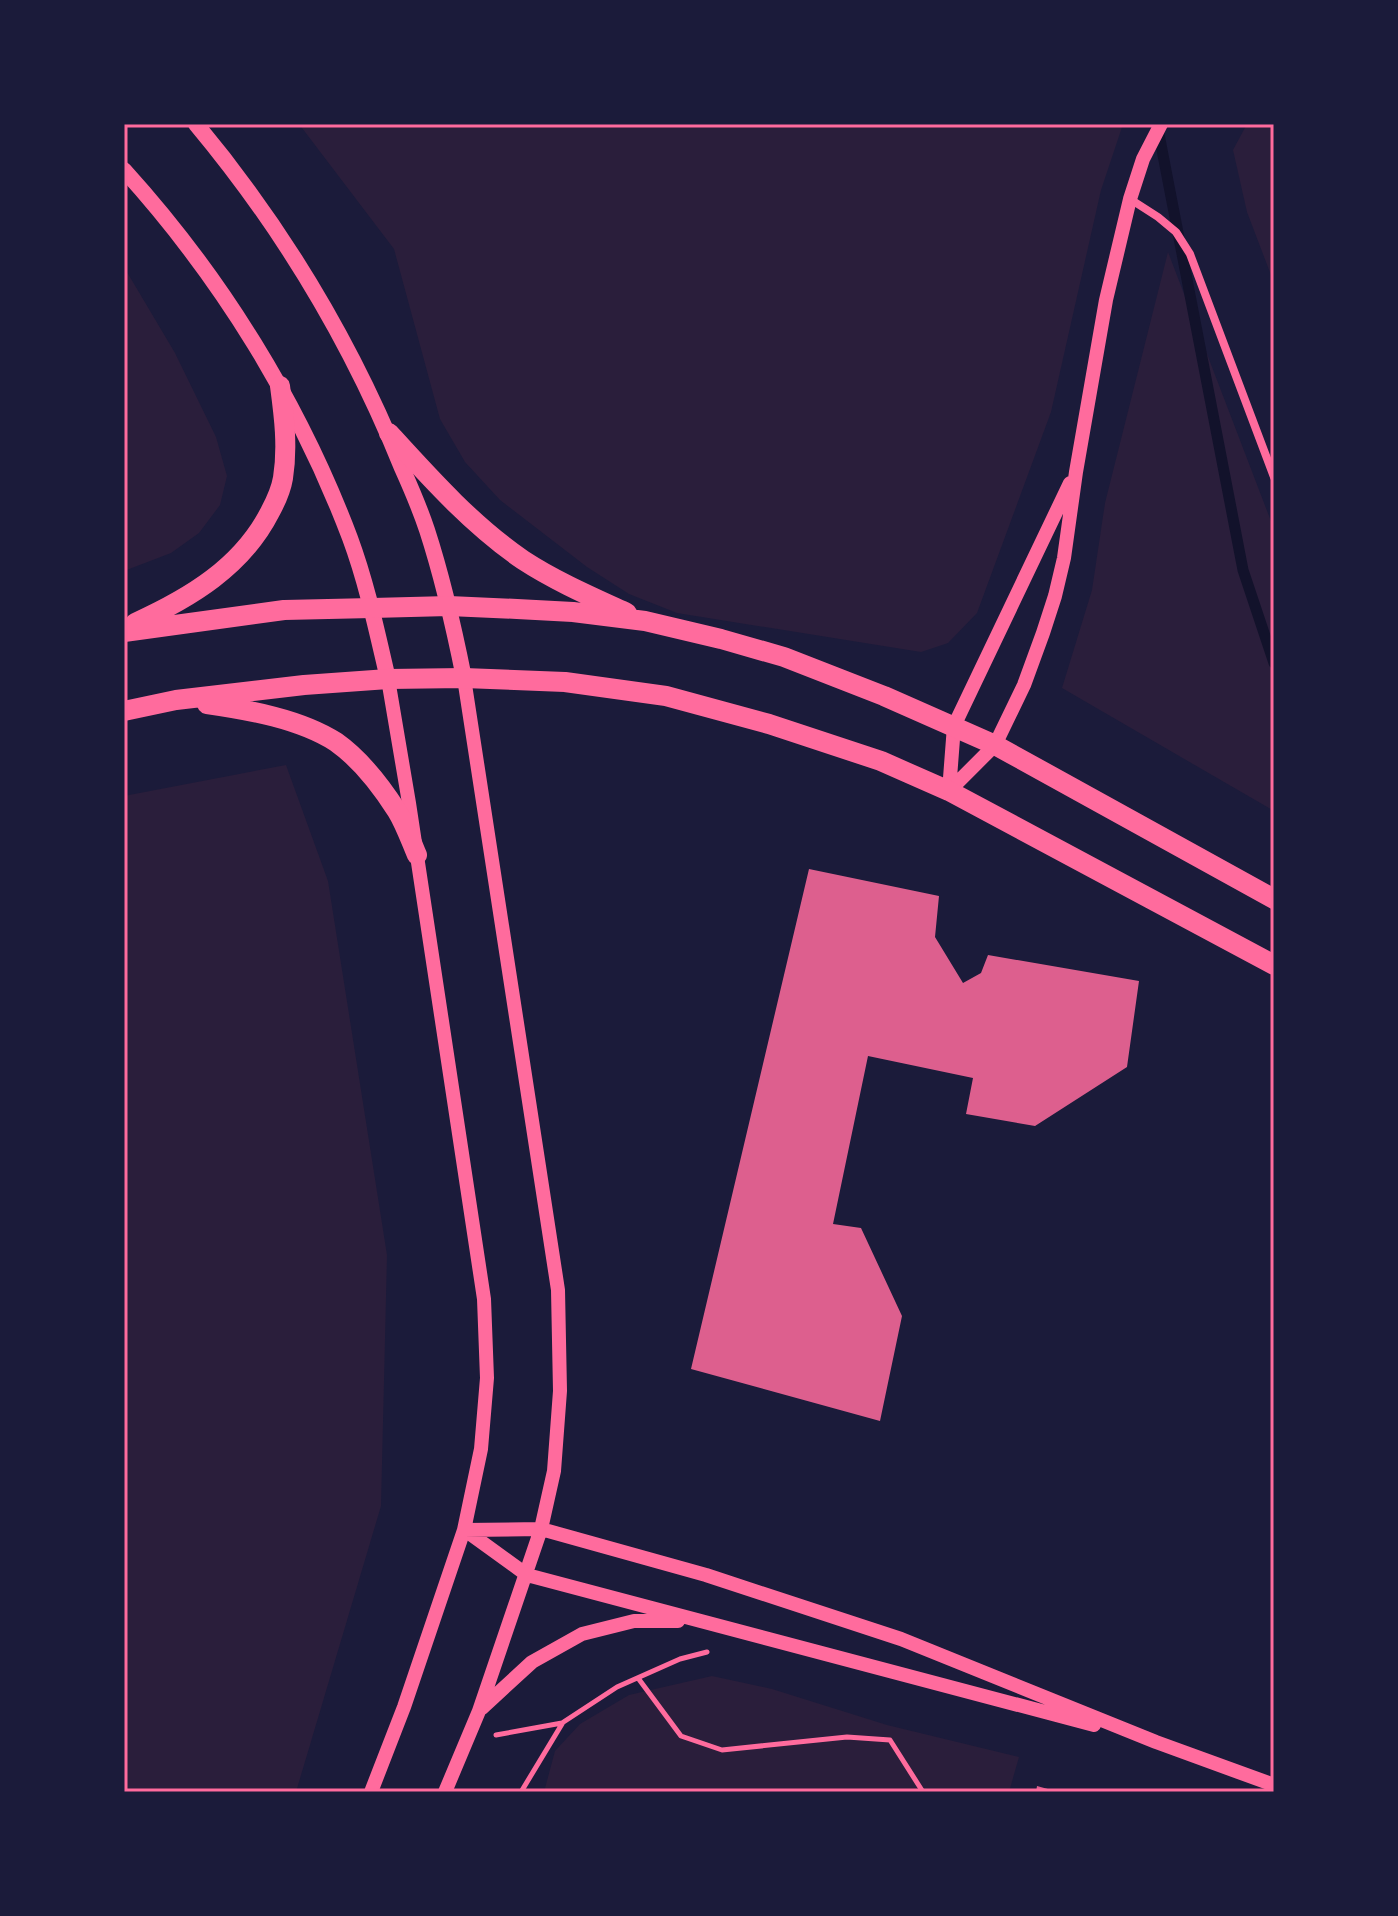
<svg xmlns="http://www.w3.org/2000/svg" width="1398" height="1916" font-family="Figtree,sans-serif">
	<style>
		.green { fill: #2a1e3b }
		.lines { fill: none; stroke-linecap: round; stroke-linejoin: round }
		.stream { stroke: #12122b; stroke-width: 11 }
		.building { fill: #dd5f8e }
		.path { stroke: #ff6b9d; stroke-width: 5 }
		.minor { stroke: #ff6b9d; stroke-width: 8 }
		.tertiary { stroke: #ff6b9d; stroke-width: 14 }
		.secondary { stroke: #ff6b9d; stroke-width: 16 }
		.primary { stroke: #ff6b9d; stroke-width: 20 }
		.neatline { fill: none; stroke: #ff6b9d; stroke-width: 3 }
	</style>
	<rect width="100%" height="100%" fill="#1b1b3a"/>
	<path class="green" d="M299,124H1123L1101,190L1051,412L977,613L948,643L921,652L677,613L629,594L587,567L500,500L465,462L440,419L394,249Z
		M1247,124H1274V283L1247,212L1233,150Z
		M1168,252L1274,529V811L1062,688L1092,590L1105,503Z
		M124,267L175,353L216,437L227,476L220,505L199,533L171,553L124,571Z
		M286,765L328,881L387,1255L381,1506L296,1792H124V796Z
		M712,1676L772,1689L887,1725L1019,1757L1009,1792H544L555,1751L580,1724L629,1695Z"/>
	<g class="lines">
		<path class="stream" d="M1158,129L1243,570L1274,663"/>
	</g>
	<path class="building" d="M809,869L939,896L935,937L963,983L981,973L988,955L1139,981L1127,1067L1035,1126L966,1114L973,1078L868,1056L833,1224L861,1228L902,1316L880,1421L691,1369Z
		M1037,1786L1055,1791V1792H1036Z"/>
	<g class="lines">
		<path class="path" d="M638,1678L681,1736L722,1750L847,1737L890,1740L923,1792
			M496,1735L562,1723L617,1687L680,1659L707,1652
			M521,1792L562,1724"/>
		<path class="minor" d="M1130,199L1158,217L1176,232L1190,254L1274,477"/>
		<path class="tertiary" d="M949,791L995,745L1024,685L1043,633L1055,596L1064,558L1076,472L1106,300L1130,199L1143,159L1161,124
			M949,791L954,726L1070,483
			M464,1530L541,1529L706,1575L901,1639L1156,1742L1274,1785
			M465,1530L527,1575L1094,1725
			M482,1708L532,1662L582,1634L634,1621H678
			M371,1792L404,1707L464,1530L481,1449L487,1378L484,1299L409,803L388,679
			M445,1792L479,1711L541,1529L554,1471L560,1391L558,1290L464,678"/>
		<path class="secondary" d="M196,124C282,227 352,344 402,468C411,488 420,509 427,530C443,579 454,628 464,678
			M124,170C221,277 299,403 350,538C367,584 377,632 388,679"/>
		<path class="primary" d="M389,433C430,478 472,525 523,560C555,581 592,597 627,613
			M135,623C190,598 242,567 270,512C276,501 281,490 283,478C288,447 284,416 280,386
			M124,632L284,610L372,608L449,606L517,609L573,612L645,621L721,639L784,657L884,696L995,745L1274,899
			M207,704C249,710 300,719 336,742C360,759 381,786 397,811C405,824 411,841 417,855
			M124,711L176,700L304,685L388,679L464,678L565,682L666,696L769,724L881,761L949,791L1274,965"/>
	</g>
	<rect width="1398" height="1916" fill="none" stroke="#1b1b3a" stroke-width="252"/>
	<rect x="126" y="126" width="1146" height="1664" class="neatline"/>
</svg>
